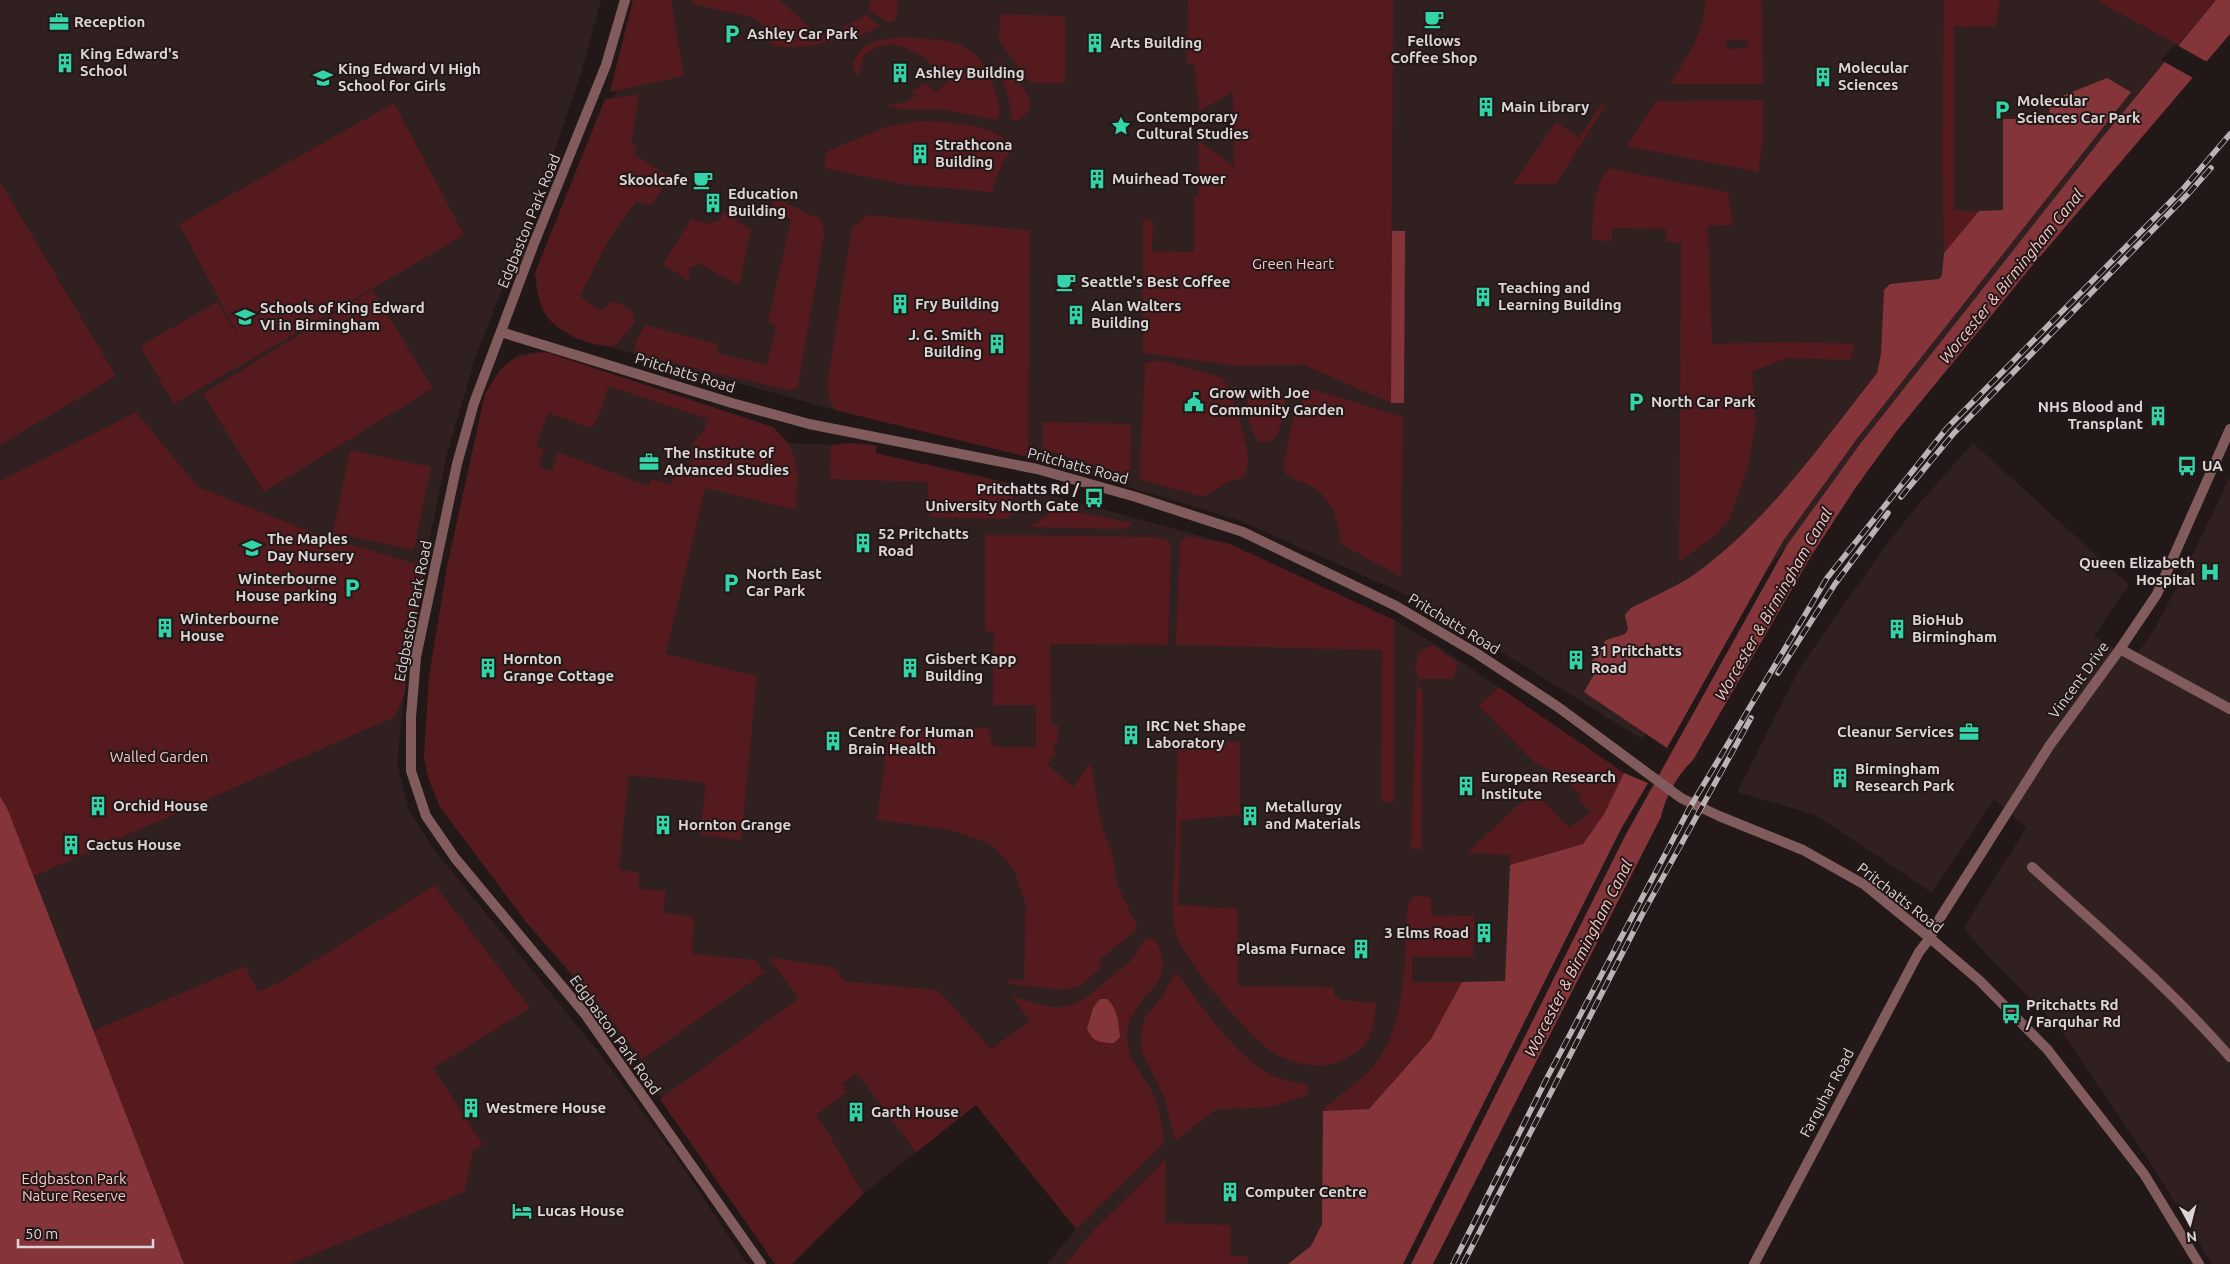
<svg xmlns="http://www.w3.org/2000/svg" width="2230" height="1264" font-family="Ubuntu,sans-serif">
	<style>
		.built { fill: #312020 }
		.green { fill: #541a1e; fill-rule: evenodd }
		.forest { fill: #85353a }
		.water { fill: #843539 }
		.pier { fill: #231818 }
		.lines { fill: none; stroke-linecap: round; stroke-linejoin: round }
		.minor { stroke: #825c5c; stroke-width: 10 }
		.tertiary { stroke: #825c5c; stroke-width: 10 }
		.rail-casing { stroke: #bbb3b3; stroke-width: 5.5 }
		.rail { stroke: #231818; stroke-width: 4; stroke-dasharray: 11; stroke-linecap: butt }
		.labels { text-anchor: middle; stroke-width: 4; stroke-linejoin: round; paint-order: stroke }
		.poi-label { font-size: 15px; font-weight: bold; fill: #ddd5d5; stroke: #231818; text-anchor: start }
		.street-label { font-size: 15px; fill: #ddd5d5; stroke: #231818 }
		.park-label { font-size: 15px; fill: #f7c7c6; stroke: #231818 }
		.water-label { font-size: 16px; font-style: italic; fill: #f8c8c7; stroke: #231818 }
	</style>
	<rect width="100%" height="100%" fill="#231818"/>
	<path class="built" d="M0,0H601L581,74L535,207L476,355L448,450L425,561L404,696L397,763L408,808L432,847L601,1055L682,1166L747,1264H184L7,808L0,796Z
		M640,0H2216L2105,134L1860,444L1787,545L1681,677L1642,739L1416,599L1241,521L1037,459L835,410L576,338L570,302L601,137L619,81Z
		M545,352L773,427L789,443L831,445L863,443L877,446L875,453L981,476L1230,544L1394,620L1438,646L1624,773L1388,1264H1047L1076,1229L976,1105L863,1194L792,1264H775L602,1012L526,922L440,807L429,780L424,758L429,677L447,567L485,394L500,369L519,354Z
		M1973,443L2129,585L2094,636L2133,660L2155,628L2179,583L2230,477V1264H2212L2154,1168L2060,1029L1973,940L1964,927L2026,828L1994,799L1932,893L1816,815L1737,792L1801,666L1881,552L1916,507Z"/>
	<path class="green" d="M633,0H671L684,76L610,92Z
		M693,0H780L817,34L832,31L834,40C816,46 789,50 771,45L761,23L755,18L693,4Z
		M870,0H898L896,20L888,23L869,10Z
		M1188,0H1393L1391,403L1304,365L1237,366L1143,353V219L1153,221L1152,251L1194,252V197L1199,195V141L1234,167L1233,92L1199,111L1194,64H1187Z
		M1706,0H1762L1763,84H1670C1688,56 1703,34 1706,0ZM1726,40H1747L1748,48L1727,49Z
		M1944,0H2000L1996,26L1954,27V210L1979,211L1944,253L1942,162Z
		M2096,0H2216L2177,45Z
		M1000,14L1065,16V83H1030L999,41Z
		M867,15L880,27C867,31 854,43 843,31V27Z
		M905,37C955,41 981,39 996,94C998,102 1002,113 997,120L947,110L902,109L884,105L905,103L915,96L912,92L925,83L936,92L949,81C934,65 906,39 881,46C875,47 869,52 864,56L858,77L852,65C863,39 879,39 905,37Z
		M997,62L1002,63L1027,92L1030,102L1029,110C1025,115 1019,123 1012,120L1008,97Z
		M639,95L631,143L636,146L635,155L669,176L652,205L636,202L608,241L580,296L602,311L610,302H617L631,310L635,322L616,345C596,349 562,335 548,318C538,306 537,288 535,273L605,99Z
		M1763,100V141L1758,172L1626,146L1656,101Z
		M394,103L464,235L174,404L140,346L217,302L242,342L179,224Z
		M1602,104L1605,106L1556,184H1513L1556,122L1579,138Z
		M921,121C947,122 998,123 1012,148C1010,155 1007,156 1004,161C998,171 995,182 992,192L907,185L824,168L826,154L830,150L889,126Z
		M1608,168L1728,192L1733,225L1708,226L1712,344L1788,342L1855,344L1850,360L1786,358L1752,372L1756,423L1748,467L1729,520L1714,536L1679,562L1681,243L1666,242V229L1612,228V241L1592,240C1593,213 1592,191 1608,168Z
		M0,182L116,376L0,445Z
		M775,198L822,220L824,235L798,387L788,390L638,355L635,351L636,342L645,325L718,344L717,353L767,365L776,326L768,322L791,219L771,213Z
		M723,211L751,230L739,286L701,264L689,268V281L663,264L691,219L709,224L721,219Z
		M869,215L1030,230L1028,457L835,410L829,398L827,384L852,227Z
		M372,290L433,388L264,492L203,394Z
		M545,352L773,427C804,457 797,470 796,510L705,488L666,654L757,676L741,840L700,835L706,783L629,775L619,870L639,872V889L666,891L663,912L694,917L692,954L754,960L765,972L642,1059L599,1004L526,922L440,807L429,780L424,758L429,677L447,567L485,394C504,363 508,356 545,352ZM608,386L708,419L703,432L693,443L690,472L678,462L671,485L652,479L648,486L558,452L552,470L543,469L538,465L544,449L536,447L548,413L592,428L603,405Z
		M1160,360L1223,378C1233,399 1257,456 1244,477L1228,482L1203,497L1139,479L1145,363Z
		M1258,387C1286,387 1290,395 1282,421C1280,426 1278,435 1274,439C1270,443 1265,442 1259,442C1249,429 1243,405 1251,390Z
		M1308,388L1403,417L1401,577L1341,544C1338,521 1332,496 1309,485C1301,481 1292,480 1285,473L1283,466L1293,419Z
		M136,412L198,487L314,533L412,563L425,561L404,696L394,717L32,877L7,808L0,796V481Z
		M1043,422L1131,424L1130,476L1043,449Z
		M849,443L877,446L875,453L1015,485L1012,514L1006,519L930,517L927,482L830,479L831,445Z
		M350,450L431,467L414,550L333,533Z
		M1057,508L1132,523L1128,528L1120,529L1030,527Z
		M985,535L1152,537L1167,540L1171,545L1168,645L1050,644L1051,724L1058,725V743L1052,745L1056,753L1047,764L1073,787L1089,764L1092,769L1101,823L1113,856L1117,884L1137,926L1136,930L1101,959L1099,970L1080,986L1065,990L1010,984L1008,979L1024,981L1026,905L1014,869L991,844L951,830L877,820L888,737L895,727L987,728L994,747H1036V705H993L994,632L985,631Z
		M1186,536L1230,544L1394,620V802H1381L1382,650L1176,645L1180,543Z
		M1433,645L1458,663L1453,679H1418L1415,665L1420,651Z
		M1417,682L1423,693L1421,850L1411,848Z
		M1499,687L1624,773L1604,814L1583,844L1510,865V855L1471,853L1469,851L1531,793L1540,798L1570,828L1591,812L1579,800L1582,796L1558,774L1535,763L1479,706Z
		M1178,741L1240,742V815L1181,820L1178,905L1238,909V986L1334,987V995L1342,1000L1377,1003C1374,1014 1374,1026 1370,1036C1365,1049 1354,1054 1342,1060C1323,1071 1292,1064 1274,1053C1248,1037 1190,966 1177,937C1169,917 1174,880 1175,858C1176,819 1177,780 1178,741Z
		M435,885L530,1008L433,1068L483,1145L473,1151L464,1192L290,1264H184L93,1031L245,966L258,992L282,981Z
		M1414,896L1431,897V915L1474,916L1473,957H1412V982H1462L1431,1039L1369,1109L1323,1111C1336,1095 1362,1082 1376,1063C1408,1018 1404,956 1408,903Z
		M1147,938L1155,940C1183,985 1130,993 1127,1033C1125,1059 1145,1075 1155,1098C1160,1111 1162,1125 1164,1139L1163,1144L1076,1229L976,1105L863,1194L792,1264H775L660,1099L799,998L770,960L774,958L834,967L844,981L938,990L991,1049L1030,1021L1012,996C1060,1012 1069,1014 1107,980C1116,973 1128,965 1134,957C1139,949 1140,944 1147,938ZM857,1073L916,1152L863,1194L830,1136L816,1115L847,1092L842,1084Z
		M1174,974H1178C1202,1007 1238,1060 1275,1077C1284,1081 1295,1082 1305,1084L1309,1090L1305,1096L1271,1107L1215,1110L1177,1140L1174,1138L1165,1099L1141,1050V1032L1145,1017L1163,996Z
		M1166,1159L1165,1223L1230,1225L1231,1256H1248L1247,1264H1066L1093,1231Z"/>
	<path class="forest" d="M2107,78L2131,92L1856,440L1783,541L1667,748L1584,692L1597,669L1590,664L1606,640L1625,634L1628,629L1625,615L1631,608C1652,597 1676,587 1695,574C1768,521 1822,443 1877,373L1881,354L1884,290L1890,284L1939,279L1942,275L1944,253L1979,211L2003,210V119H2049L2050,101Z
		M1624,773L1648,783L1621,829L1403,1264H1288L1311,1246L1322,1224L1323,1111L1369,1109L1431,1039L1462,982L1505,981L1510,865L1583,844L1604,814Z
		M0,796L7,808L184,1264H0Z"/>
	<path class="water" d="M2216,0H2230V34L2031,267L1896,432L1856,487L1811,556L1693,760C1678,774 1665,797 1661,817L1433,1264H1411L1625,836L1787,545L1860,444L2105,134Z
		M1392,231H1405L1404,403H1391Z
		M1100,999H1107C1118,1009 1118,1022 1120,1037L1114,1043C1100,1043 1093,1042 1087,1029L1093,1008Z"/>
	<path class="pier" d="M2175,44L2209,63L2195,79L2161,60Z"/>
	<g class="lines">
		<path class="minor" d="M2120,649L2230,709
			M2032,867C2099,928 2170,988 2230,1057
			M1754,1264L1919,952L1930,938"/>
		<path class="tertiary" d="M625,0L606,65L533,246L474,403L457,464L416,657L411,717V771L426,816L455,858L585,1014L761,1264
			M501,332L732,403L809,424L1037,469L1136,497L1243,532L1396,606L1476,653L1558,707L1681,798L1719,816L1803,850L1865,885L1930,938L1980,981L2047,1049L2144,1174L2199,1264
			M1930,938L1940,918L2050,745L2120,649L2157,594L2230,429"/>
		<defs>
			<path id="rail" d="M1901,497L1954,433L2189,193L2211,168
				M1778,673L1835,584L1888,513
				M1453,1264L1548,1076L1689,809L1827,578L1947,428L2183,189L2230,134
				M1463,1264L1642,915L1751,718"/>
		</defs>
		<use href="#rail" class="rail-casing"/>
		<use href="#rail" class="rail"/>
	</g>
	<defs>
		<symbol id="cafe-bare" viewBox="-9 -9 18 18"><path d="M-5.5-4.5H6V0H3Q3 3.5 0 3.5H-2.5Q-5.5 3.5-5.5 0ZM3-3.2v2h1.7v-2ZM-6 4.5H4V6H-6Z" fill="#33d4a8" stroke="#231818" stroke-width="2.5" paint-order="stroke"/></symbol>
		<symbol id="office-bare" viewBox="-9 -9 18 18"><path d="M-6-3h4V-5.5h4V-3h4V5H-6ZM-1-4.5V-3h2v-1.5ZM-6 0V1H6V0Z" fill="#33d4a8" stroke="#231818" stroke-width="2.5" paint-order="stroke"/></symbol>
		<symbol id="parking-bare" viewBox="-9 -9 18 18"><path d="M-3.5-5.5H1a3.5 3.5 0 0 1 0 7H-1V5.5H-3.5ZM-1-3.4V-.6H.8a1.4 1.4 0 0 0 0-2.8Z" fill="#33d4a8" stroke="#231818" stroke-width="2.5" paint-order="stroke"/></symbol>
		<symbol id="building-bare" viewBox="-9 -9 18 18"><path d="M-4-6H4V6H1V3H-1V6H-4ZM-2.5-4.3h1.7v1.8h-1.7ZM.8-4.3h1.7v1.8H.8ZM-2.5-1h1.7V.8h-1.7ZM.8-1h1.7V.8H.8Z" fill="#33d4a8" stroke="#231818" stroke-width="2.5" paint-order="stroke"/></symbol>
		<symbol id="school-bare" viewBox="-9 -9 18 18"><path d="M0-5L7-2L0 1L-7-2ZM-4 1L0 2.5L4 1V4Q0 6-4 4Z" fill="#33d4a8" stroke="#231818" stroke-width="2.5" paint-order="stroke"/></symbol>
		<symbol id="sight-bare" viewBox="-9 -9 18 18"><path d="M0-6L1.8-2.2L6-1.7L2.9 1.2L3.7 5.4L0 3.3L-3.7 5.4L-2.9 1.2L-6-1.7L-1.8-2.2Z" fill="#33d4a8" stroke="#231818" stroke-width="2.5" paint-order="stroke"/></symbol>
		<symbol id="civic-bare" viewBox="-9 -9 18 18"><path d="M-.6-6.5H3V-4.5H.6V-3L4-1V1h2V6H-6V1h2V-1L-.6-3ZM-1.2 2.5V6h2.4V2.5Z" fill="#33d4a8" stroke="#231818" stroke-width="2.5" paint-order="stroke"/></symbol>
		<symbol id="bus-bare" viewBox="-9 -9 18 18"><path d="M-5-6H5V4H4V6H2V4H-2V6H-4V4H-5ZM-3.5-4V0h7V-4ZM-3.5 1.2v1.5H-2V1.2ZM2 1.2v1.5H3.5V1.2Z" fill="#33d4a8" stroke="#231818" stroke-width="2.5" paint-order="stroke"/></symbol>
		<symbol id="hospital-bare" viewBox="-9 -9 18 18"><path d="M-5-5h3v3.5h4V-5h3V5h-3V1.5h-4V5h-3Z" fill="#33d4a8" stroke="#231818" stroke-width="2.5" paint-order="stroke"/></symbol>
		<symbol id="hotel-bare" viewBox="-9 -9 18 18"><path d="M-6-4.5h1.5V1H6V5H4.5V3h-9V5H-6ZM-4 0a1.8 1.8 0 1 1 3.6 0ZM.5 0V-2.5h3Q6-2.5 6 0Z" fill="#33d4a8" stroke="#231818" stroke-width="2.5" paint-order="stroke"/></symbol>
	</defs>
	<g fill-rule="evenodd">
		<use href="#cafe-bare" x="1420" y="5" width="28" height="28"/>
		<use href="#office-bare" x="45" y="8" width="28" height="28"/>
		<use href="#parking-bare" x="718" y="20" width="28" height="28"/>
		<use href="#building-bare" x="1081" y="29" width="28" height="28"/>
		<use href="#building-bare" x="51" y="49" width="28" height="28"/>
		<use href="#building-bare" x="886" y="59" width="28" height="28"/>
		<use href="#building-bare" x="1809" y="63" width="28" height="28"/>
		<use href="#school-bare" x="309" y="64" width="28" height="28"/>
		<use href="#building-bare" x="1472" y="93" width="28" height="28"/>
		<use href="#parking-bare" x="1988" y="96" width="28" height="28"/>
		<use href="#sight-bare" x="1107" y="112" width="28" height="28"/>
		<use href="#building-bare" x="906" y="140" width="28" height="28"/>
		<use href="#building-bare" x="1083" y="165" width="28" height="28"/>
		<use href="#cafe-bare" x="689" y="166" width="28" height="28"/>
		<use href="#building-bare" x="699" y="189" width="28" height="28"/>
		<use href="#cafe-bare" x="1052" y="268" width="28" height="28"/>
		<use href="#building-bare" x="1469" y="283" width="28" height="28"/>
		<use href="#building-bare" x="886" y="290" width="28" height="28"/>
		<use href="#building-bare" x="1062" y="301" width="28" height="28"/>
		<use href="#school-bare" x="231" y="303" width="28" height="28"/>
		<use href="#building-bare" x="983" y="330" width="28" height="28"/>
		<use href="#civic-bare" x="1180" y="388" width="28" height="28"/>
		<use href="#parking-bare" x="1622" y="388" width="28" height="28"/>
		<use href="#building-bare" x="2144" y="402" width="28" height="28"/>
		<use href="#office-bare" x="635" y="448" width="28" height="28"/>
		<use href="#bus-bare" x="2173" y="452" width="28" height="28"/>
		<use href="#bus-bare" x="1080" y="484" width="28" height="28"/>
		<use href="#building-bare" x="849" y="529" width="28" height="28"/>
		<use href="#school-bare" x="238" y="534" width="28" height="28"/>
		<use href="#hospital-bare" x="2196" y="558" width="28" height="28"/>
		<use href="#parking-bare" x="717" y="569" width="28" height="28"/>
		<use href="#parking-bare" x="338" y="574" width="28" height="28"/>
		<use href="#building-bare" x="151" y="614" width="28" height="28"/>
		<use href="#building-bare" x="1883" y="615" width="28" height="28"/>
		<use href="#building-bare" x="1562" y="646" width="28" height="28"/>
		<use href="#building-bare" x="474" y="654" width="28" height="28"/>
		<use href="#building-bare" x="896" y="654" width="28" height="28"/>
		<use href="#office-bare" x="1955" y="718" width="28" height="28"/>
		<use href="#building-bare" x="1117" y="721" width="28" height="28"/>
		<use href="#building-bare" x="819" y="727" width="28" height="28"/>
		<use href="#building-bare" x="1826" y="764" width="28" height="28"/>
		<use href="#building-bare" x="1452" y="772" width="28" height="28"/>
		<use href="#building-bare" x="84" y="792" width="28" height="28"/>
		<use href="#building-bare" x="1236" y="802" width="28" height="28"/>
		<use href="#building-bare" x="649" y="811" width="28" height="28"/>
		<use href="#building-bare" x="57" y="831" width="28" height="28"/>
		<use href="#building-bare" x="1470" y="919" width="28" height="28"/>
		<use href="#building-bare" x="1347" y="935" width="28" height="28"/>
		<use href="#bus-bare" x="1997" y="1000" width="28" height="28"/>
		<use href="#building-bare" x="457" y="1094" width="28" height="28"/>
		<use href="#building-bare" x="842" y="1098" width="28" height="28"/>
		<use href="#building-bare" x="1216" y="1178" width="28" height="28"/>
		<use href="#hotel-bare" x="508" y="1197" width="28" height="28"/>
	</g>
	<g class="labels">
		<g class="poi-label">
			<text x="74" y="27">Reception</text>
			<text x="747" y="39">Ashley Car Park</text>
			<text x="1434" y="46" text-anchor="middle">Fellows<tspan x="1434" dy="17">Coffee Shop</tspan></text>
			<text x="1110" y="48">Arts Building</text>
			<text x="80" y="59">King Edward's<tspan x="80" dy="17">School</tspan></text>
			<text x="1838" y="73">Molecular<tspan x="1838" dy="17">Sciences</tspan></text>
			<text x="338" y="74">King Edward VI High<tspan x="338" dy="17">School for Girls</tspan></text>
			<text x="915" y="78">Ashley Building</text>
			<text x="2017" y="106">Molecular<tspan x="2017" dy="17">Sciences Car Park</tspan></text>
			<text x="1501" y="112">Main Library</text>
			<text x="1136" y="122">Contemporary<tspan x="1136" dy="17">Cultural Studies</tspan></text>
			<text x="935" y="150">Strathcona<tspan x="935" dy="17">Building</tspan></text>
			<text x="1112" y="184">Muirhead Tower</text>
			<text x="688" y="185" text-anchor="end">Skoolcafe</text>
			<text x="728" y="199">Education<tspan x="728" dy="17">Building</tspan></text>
			<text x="1081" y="287">Seattle's Best Coffee</text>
			<text x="1498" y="293">Teaching and<tspan x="1498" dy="17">Learning Building</tspan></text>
			<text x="915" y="309">Fry Building</text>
			<text x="1091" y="311">Alan Walters<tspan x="1091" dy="17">Building</tspan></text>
			<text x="260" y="313">Schools of King Edward<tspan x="260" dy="17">VI in Birmingham</tspan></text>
			<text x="982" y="340" text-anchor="end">J. G. Smith<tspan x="982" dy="17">Building</tspan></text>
			<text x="1209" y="398">Grow with Joe<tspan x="1209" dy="17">Community Garden</tspan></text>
			<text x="1651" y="407">North Car Park</text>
			<text x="2143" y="412" text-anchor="end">NHS Blood and<tspan x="2143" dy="17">Transplant</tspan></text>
			<text x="664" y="458">The Institute of<tspan x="664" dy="17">Advanced Studies</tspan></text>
			<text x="2202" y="471">UA</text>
			<text x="1079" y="494" text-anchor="end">Pritchatts Rd /<tspan x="1079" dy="17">University North Gate</tspan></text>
			<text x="878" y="539">52 Pritchatts<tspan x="878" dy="17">Road</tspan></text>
			<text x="267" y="544">The Maples<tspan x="267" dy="17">Day Nursery</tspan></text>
			<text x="2195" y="568" text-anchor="end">Queen Elizabeth<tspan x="2195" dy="17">Hospital</tspan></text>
			<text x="746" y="579">North East<tspan x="746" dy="17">Car Park</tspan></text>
			<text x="337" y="584" text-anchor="end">Winterbourne<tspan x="337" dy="17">House parking</tspan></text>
			<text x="180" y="624">Winterbourne<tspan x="180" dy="17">House</tspan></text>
			<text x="1912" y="625">BioHub<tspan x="1912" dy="17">Birmingham</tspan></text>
			<text x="1591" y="656">31 Pritchatts<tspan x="1591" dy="17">Road</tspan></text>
			<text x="503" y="664">Hornton<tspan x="503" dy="17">Grange Cottage</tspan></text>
			<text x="925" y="664">Gisbert Kapp<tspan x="925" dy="17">Building</tspan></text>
			<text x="1146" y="731">IRC Net Shape<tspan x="1146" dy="17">Laboratory</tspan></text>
			<text x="848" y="737">Centre for Human<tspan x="848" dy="17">Brain Health</tspan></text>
			<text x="1954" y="737" text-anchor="end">Cleanur Services</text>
			<text x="1855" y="774">Birmingham<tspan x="1855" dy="17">Research Park</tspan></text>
			<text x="1481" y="782">European Research<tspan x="1481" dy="17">Institute</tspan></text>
			<text x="113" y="811">Orchid House</text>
			<text x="1265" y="812">Metallurgy<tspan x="1265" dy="17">and Materials</tspan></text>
			<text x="678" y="830">Hornton Grange</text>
			<text x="86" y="850">Cactus House</text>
			<text x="1469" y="938" text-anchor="end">3 Elms Road</text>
			<text x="1346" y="954" text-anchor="end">Plasma Furnace</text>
			<text x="2026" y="1010">Pritchatts Rd<tspan x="2026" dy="17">/ Farquhar Rd</tspan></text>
			<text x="486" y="1113">Westmere House</text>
			<text x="871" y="1117">Garth House</text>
			<text x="1245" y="1197">Computer Centre</text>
			<text x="537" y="1216">Lucas House</text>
		</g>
		<g class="street-label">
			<text transform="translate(529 221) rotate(-68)" y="5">Edgbaston Park Road</text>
			<text transform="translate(685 373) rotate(17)" y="5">Pritchatts Road</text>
			<text transform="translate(1078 466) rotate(15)" y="5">Pritchatts Road</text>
			<text transform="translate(413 611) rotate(-79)" y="5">Edgbaston Park Road</text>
			<text transform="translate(1454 624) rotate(31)" y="5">Pritchatts Road</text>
			<text transform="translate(2079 680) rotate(-54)" y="5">Vincent Drive</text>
			<text transform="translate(1900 898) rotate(38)" y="5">Pritchatts Road</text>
			<text transform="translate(615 1035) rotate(54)" y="5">Edgbaston Park Road</text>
			<text transform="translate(1827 1093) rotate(-62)" y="5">Farquhar Road</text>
		</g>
		<g class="park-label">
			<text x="1293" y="269">Green Heart</text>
			<text x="159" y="762">Walled Garden</text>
			<text x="74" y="1184">Edgbaston Park<tspan x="74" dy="17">Nature Reserve</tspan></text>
		</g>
		<g class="water-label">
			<text transform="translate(2011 276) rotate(-51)" y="6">Worcester &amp; Birmingham Canal</text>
			<text transform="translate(1773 604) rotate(-60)" y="6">Worcester &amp; Birmingham Canal</text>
			<text transform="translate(1578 958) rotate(-63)" y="6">Worcester &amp; Birmingham Canal</text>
		</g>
	</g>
	<g transform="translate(2190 1224) rotate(173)" stroke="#231818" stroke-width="4" paint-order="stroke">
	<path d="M0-4L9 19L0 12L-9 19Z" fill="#ddd5d5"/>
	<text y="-8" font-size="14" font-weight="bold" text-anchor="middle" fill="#ddd5d5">N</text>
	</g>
	<path d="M18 1239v8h135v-8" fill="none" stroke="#ddd5d5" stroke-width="2.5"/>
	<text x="25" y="1239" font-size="15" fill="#ddd5d5" stroke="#231818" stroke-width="4" paint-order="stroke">50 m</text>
</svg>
